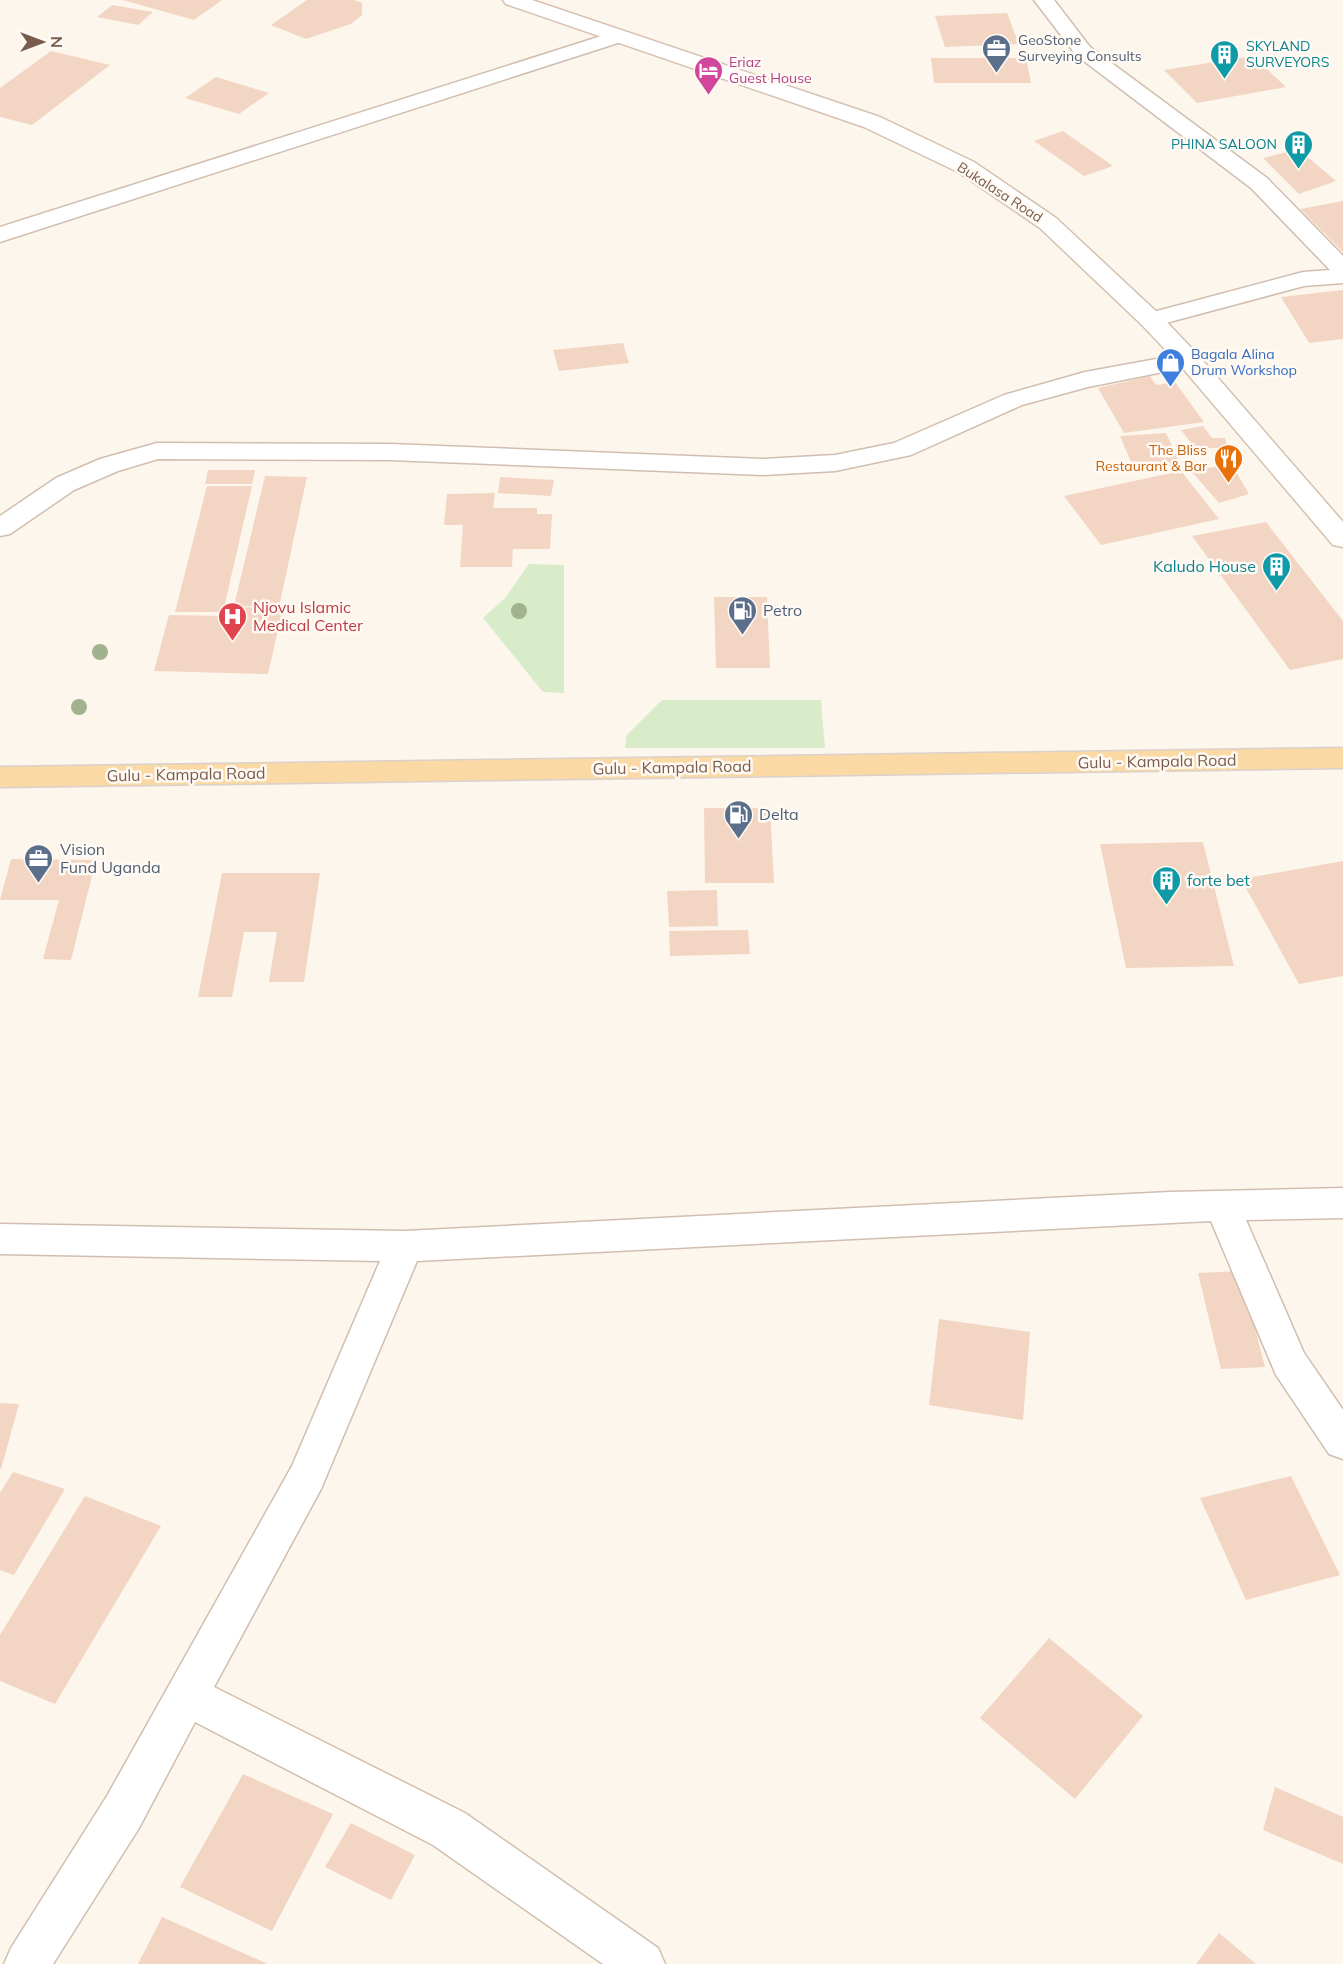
<svg xmlns="http://www.w3.org/2000/svg" width="1343" height="1964" font-family="Mulish,sans-serif">
	<style>
		.green { fill: #d8ecc9 }
		.building { fill: #f3d5c3 }
		.lines { fill: none; stroke-linecap: round; stroke-linejoin: round }
		.street-casing { stroke: #d1beb0; stroke-width: 3 }
		.secondary-casing { stroke: #d6c0b0; stroke-width: 3 }
		.primary-casing { stroke: #dad1cd; stroke-width: 3 }
		.street { fill: #fff; fill-rule: evenodd }
		.secondary { fill: #fff; fill-rule: evenodd }
		.primary { fill: #fbd9a5; fill-rule: evenodd }
		.tree { fill: #a0b28e }
		.labels { text-anchor: middle; stroke-width: 5; stroke-linejoin: round; paint-order: stroke }
		.far-service-label { font-size: 14px; fill: #4e5e75; stroke: #fffaf3; text-anchor: start }
		.far-culture-label { font-size: 14px; fill: #0d838f; stroke: #fffaf3; text-anchor: start }
		.far-hotel-label { font-size: 14px; fill: #b23c85; stroke: #fffaf3; text-anchor: start }
		.far-street-label { font-size: 14px; fill: #7a5c4d; stroke: #fffaf3 }
		.far-shop-label { font-size: 14px; fill: #366cbe; stroke: #fffaf3; text-anchor: start }
		.far-food-label { font-size: 14px; fill: #c56008; stroke: #fffaf3; text-anchor: end }
		.culture-label { font-size: 16px; fill: #0d838f; stroke: #fffaf3; text-anchor: end }
		.health-label { font-size: 16px; fill: #be3a42; stroke: #fffaf3; text-anchor: start }
		.service-label { font-size: 16px; fill: #4e5e75; stroke: #fffaf3; text-anchor: start }
		.street-label { font-size: 16px; fill: #7a5c4d; stroke: #fffaf3 }
	</style>
	<rect width="100%" height="100%" fill="#fdf6ec"/>
	<path class="green" d="M529,564L564,565V693L543,692L483,618L505,598Z
		M662,700H821L825,748H625L626,736Z"/>
	<path class="building" d="M123,0H222L194,20Z
		M307,0H354L362,3V15L351,24L306,39L271,25Z
		M112,5L153,12L138,25L97,17Z
		M1007,13L1019,44L945,47L935,16Z
		M51,51L110,65L32,125L0,117V88Z
		M1253,56L1286,87L1197,103L1164,70Z
		M931,58H1026L1031,83H934Z
		M216,77L269,93L239,114L185,98Z
		M1063,131L1113,166L1084,176L1034,141Z
		M1298,149L1336,181L1299,194L1263,158Z
		M1343,201V252L1300,209Z
		M1343,290V339L1309,343L1281,297Z
		M623,343L629,363L559,371L553,350Z
		M1150,376L1156,385L1175,382L1204,422L1124,433L1098,388Z
		M1203,426L1212,438H1225L1228,448H1195L1181,430Z
		M1166,433L1181,465L1134,469L1120,436Z
		M1231,463L1249,494L1219,503L1192,472Z
		M208,470H255L252,484H205Z
		M1181,471L1219,519L1101,545L1064,496Z
		M265,476L307,477L279,607L234,606Z
		M500,477L554,480L551,496L498,493Z
		M207,486H252L223,612H175Z
		M495,493L493,508H537V514H552L550,549H513L512,567H460L463,525H444L447,494Z
		M1266,522L1343,621V659L1290,670L1192,536Z
		M714,597H767L770,668H716Z
		M230,607L283,608L268,674L154,671L169,615L227,616Z
		M704,808H770L774,883H705Z
		M1203,842L1234,966L1126,968L1100,844Z
		M11,859L96,860L71,960L43,959L59,900H0Z
		M1343,861V976L1299,984L1241,879Z
		M222,873H320L304,982H269L277,932H244L232,997H198Z
		M717,890L718,926L669,927L667,891Z
		M748,930L750,954L670,956L669,931Z
		M1240,1271L1265,1367L1221,1369L1198,1273Z
		M939,1319L1030,1332L1023,1420L929,1405Z
		M0,1403L19,1404L1,1469H0Z
		M13,1472L65,1489L14,1575L0,1570V1493Z
		M1291,1476L1340,1575L1246,1600L1200,1498Z
		M85,1496L161,1526L55,1704L0,1681V1635Z
		M1049,1638L1143,1716L1075,1799L980,1718Z
		M243,1774L333,1814L272,1931L180,1887Z
		M1275,1787L1343,1817V1864L1263,1830Z
		M351,1823L415,1855L391,1900L325,1867Z
		M162,1917L268,1964H138Z
		M1219,1933L1256,1964H1196Z"/>
	<g class="lines">
		<defs>
			<path id="street" d="M1034,0H1054L1090,47L1267,178L1343,256V283L1304,286L1151,327L1142,325L1139,320L1142,315L1303,272L1330,270L1251,188L1076,55Z
				M617,31L624,33L627,37L624,41L0,242V227Z
				M1189,353L1198,355L1201,360L1198,365L1088,387L1022,405L911,455L835,471L763,475L390,460L158,459L118,471L74,490L10,534L0,536V516L56,478L100,459L157,443L390,444L763,459L835,455L894,443L1004,395L1085,372Z
				M1343,1188V1218L1246,1220L1304,1353L1343,1410V1459L1329,1454L1276,1375L1211,1221L417,1261L321,1489L214,1687L465,1813L658,1948L665,1964H603L433,1845L195,1722L139,1828L53,1964H4L11,1948L107,1796L292,1466L380,1261L0,1254V1224L405,1231L1170,1192Z"/>
			<path id="secondary" d="M503,0H532L880,117L974,162L1056,218L1160,315L1198,355L1343,522V547L1333,545L1180,365L1142,325L1040,228L958,172L864,127L506,4Z"/>
			<path id="primary" d="M1343,748V768L0,787V767Z"/>
		</defs>
		<use href="#street" class="street-casing"/>
		<use href="#secondary" class="secondary-casing"/>
		<use href="#primary" class="primary-casing"/>
		<use href="#street" class="street"/>
		<use href="#secondary" class="secondary"/>
		<use href="#primary" class="primary"/>
	</g>
	<g class="tree">
		<circle cx="519" cy="611" r="8"/>
		<circle cx="100" cy="652" r="8"/>
		<circle cx="79" cy="707" r="8"/>
	</g>
	<defs>
		<symbol id="office-pin" viewBox="-11 -11 22 30"><path d="M0 17L-7.5 6A9.5 9.5 0 1 1 7.5 6Z" fill="#5c6f8a" stroke="#fffaf3"/><path d="M-6-3h4V-5.5h4V-3h4V5H-6ZM-1-4.5V-3h2v-1.5ZM-6 0V1H6V0Z" fill="#fff"/></symbol>
		<symbol id="building-pin" viewBox="-11 -11 22 30"><path d="M0 17L-7.5 6A9.5 9.5 0 1 1 7.5 6Z" fill="#0f9aa8" stroke="#fffaf3"/><path d="M-4-6H4V6H1V3H-1V6H-4ZM-2.5-4.3h1.7v1.8h-1.7ZM.8-4.3h1.7v1.8H.8ZM-2.5-1h1.7V.8h-1.7ZM.8-1h1.7V.8H.8Z" fill="#fff"/></symbol>
		<symbol id="hotel-pin" viewBox="-11 -11 22 30"><path d="M0 17L-7.5 6A9.5 9.5 0 1 1 7.5 6Z" fill="#d1479c" stroke="#fffaf3"/><path d="M-6-4.5h1.5V1H6V5H4.5V3h-9V5H-6ZM-4 0a1.8 1.8 0 1 1 3.6 0ZM.5 0V-2.5h3Q6-2.5 6 0Z" fill="#fff"/></symbol>
		<symbol id="shop-pin" viewBox="-11 -11 22 30"><path d="M0 17L-7.5 6A9.5 9.5 0 1 1 7.5 6Z" fill="#3f7fe0" stroke="#fffaf3"/><path d="M-5-2.5h2.3a2.7 3.5 0 0 1 5.4 0H5L5.5 6h-11ZM-1.5-2.5h3a1.5 2.3 0 0 0-3 0Z" fill="#fff"/></symbol>
		<symbol id="restaurant-pin" viewBox="-11 -11 22 30"><path d="M0 17L-7.5 6A9.5 9.5 0 1 1 7.5 6Z" fill="#e8710a" stroke="#fffaf3"/><path d="M-5-6h1v4h1v-4h1v4h1v-4h1v5L-1.5 .5V6h-2V.5L-5-1ZM5-6V6H3V1.5H1.5Q1.5-4 5-6Z" fill="#fff"/></symbol>
		<symbol id="fuel-pin" viewBox="-11 -11 22 30"><path d="M0 17L-7.5 6A9.5 9.5 0 1 1 7.5 6Z" fill="#5c6f8a" stroke="#fffaf3"/><path d="M-5.5-6h7V0h2V4h1.3V-2.5L3-4.5l.8-.8L6-3V5H2.5V1h-1V6h-7ZM-4.2-4.7v3.2H.2V-4.7Z" fill="#fff"/></symbol>
		<symbol id="hospital-pin" viewBox="-11 -11 22 30"><path d="M0 17L-7.5 6A9.5 9.5 0 1 1 7.5 6Z" fill="#e0444e" stroke="#fffaf3"/><path d="M-5-5h3v3.5h4V-5h3V5h-3V1.5h-4V5h-3Z" fill="#fff"/></symbol>
	</defs>
	<g fill-rule="evenodd">
		<use href="#office-pin" x="980" y="32" width="33" height="45"/>
		<use href="#building-pin" x="1208" y="38" width="33" height="45"/>
		<use href="#hotel-pin" x="692" y="54" width="33" height="45"/>
		<use href="#building-pin" x="1282" y="128" width="33" height="45"/>
		<use href="#shop-pin" x="1154" y="346" width="33" height="45"/>
		<use href="#restaurant-pin" x="1212" y="442" width="33" height="45"/>
		<use href="#building-pin" x="1260" y="550" width="33" height="45"/>
		<use href="#fuel-pin" x="726" y="594" width="33" height="45"/>
		<use href="#hospital-pin" x="216" y="600" width="33" height="45"/>
		<use href="#fuel-pin" x="722" y="798" width="33" height="45"/>
		<use href="#office-pin" x="22" y="842" width="33" height="45"/>
		<use href="#building-pin" x="1150" y="864" width="33" height="45"/>
	</g>
	<g class="labels">
		<g class="far-service-label">
			<text x="1018" y="45">GeoStone<tspan x="1018" dy="16">Surveying Consults</tspan></text>
		</g>
		<g class="far-culture-label">
			<text x="1246" y="51">SKYLAND<tspan x="1246" dy="16">SURVEYORS</tspan></text>
			<text x="1277" y="149" text-anchor="end">PHINA SALOON</text>
		</g>
		<g class="far-hotel-label">
			<text x="729" y="67">Eriaz<tspan x="729" dy="16">Guest House</tspan></text>
		</g>
		<g class="far-street-label">
			<text transform="translate(1000 192) rotate(33)" y="5">Bukalasa Road</text>
		</g>
		<g class="far-shop-label">
			<text x="1191" y="359">Bagala Alina<tspan x="1191" dy="16">Drum Workshop</tspan></text>
		</g>
		<g class="far-food-label">
			<text x="1207" y="455">The Bliss<tspan x="1207" dy="16">Restaurant &amp; Bar</tspan></text>
		</g>
		<g class="culture-label">
			<text x="1256" y="572">Kaludo House</text>
			<text x="1187" y="886" text-anchor="start">forte bet</text>
		</g>
		<g class="health-label">
			<text x="253" y="613">Njovu Islamic<tspan x="253" dy="18">Medical Center</tspan></text>
		</g>
		<g class="service-label">
			<text x="763" y="616">Petro</text>
			<text x="759" y="820">Delta</text>
			<text x="60" y="855">Vision<tspan x="60" dy="18">Fund Uganda</tspan></text>
		</g>
		<g class="street-label">
			<text transform="translate(1157 761) rotate(-1)" y="6">Gulu - Kampala Road</text>
			<text transform="translate(672 767) rotate(-1)" y="6">Gulu - Kampala Road</text>
			<text transform="translate(186 774) rotate(-1)" y="6">Gulu - Kampala Road</text>
		</g>
	</g>
	<g transform="translate(42 42) rotate(90)" stroke="#fffaf3" stroke-width="4.5" paint-order="stroke">
	<path d="M0-4.5L10 22L0 15L-10 22Z" fill="#7a5c4d"/>
	<text y="-9" font-size="16" font-weight="bold" text-anchor="middle" fill="#7a5c4d">N</text>
	</g>
</svg>
